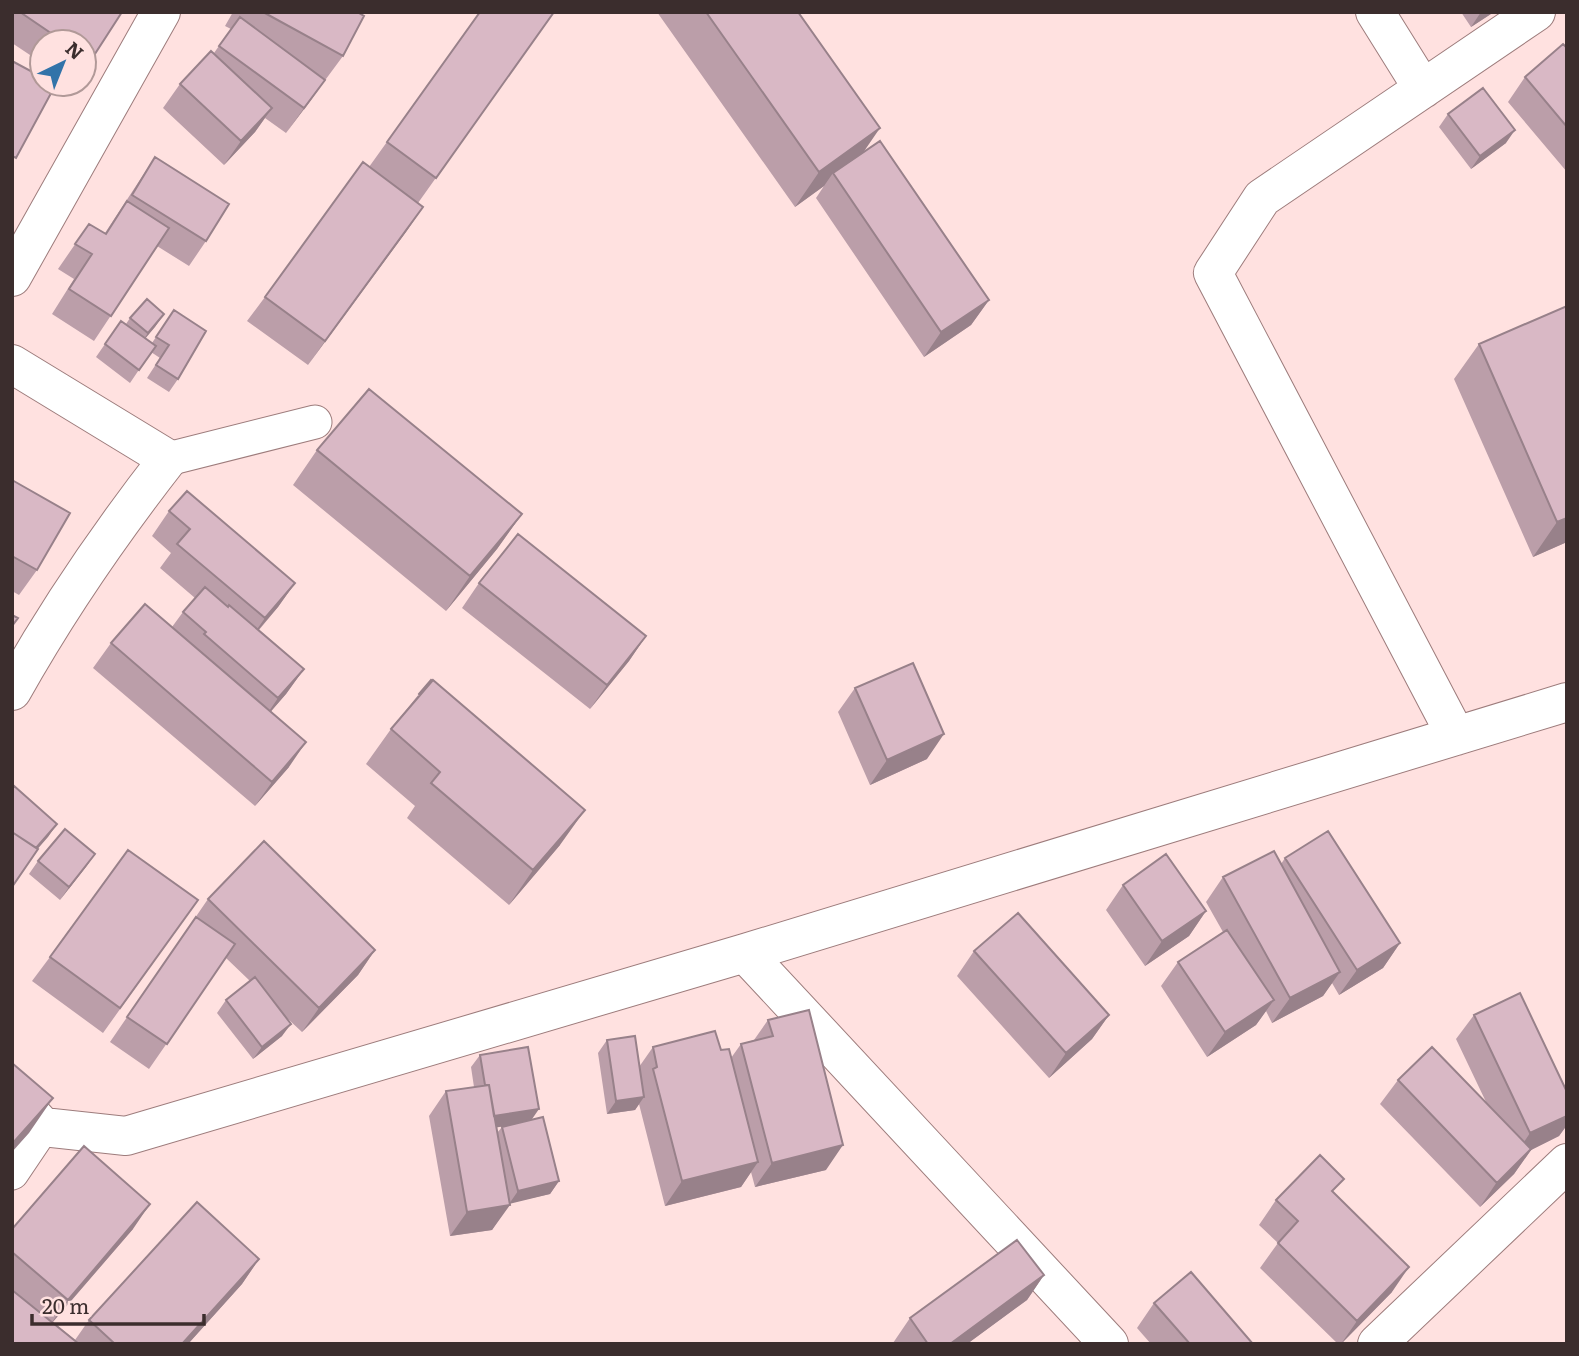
<svg xmlns="http://www.w3.org/2000/svg" width="1579" height="1356" font-family="Literata,serif">
	<style>
		.lines { fill: none; stroke-linecap: round; stroke-linejoin: round }
		.service-casing { stroke: #9d7c7c; stroke-width: 35 }
		.minor-casing { stroke: #9d7c7c; stroke-width: 40 }
		.service { stroke: #fff; stroke-width: 33 }
		.minor { stroke: #fff; stroke-width: 38 }
		.wall { fill: #bb9ea9; fill-rule: evenodd }
		.shaded-wall { fill: #98818a }
		.building { fill: #d9b8c5; stroke: #98818a; stroke-width: 2 }
	</style>
	<rect width="100%" height="100%" fill="#ffe1e0"/>
	<g class="lines">
		<defs>
			<path id="service" d="M168,459L315,422
				M12,1173L43,1127"/>
			<path id="minor" d="M1375,12L1423,89
				M12,277L161,12
				M12,364L168,459C111,532 58,609 12,691
				M1456,736L1213,273L1262,198L1536,12
				M745,953L1109,1344
				M12,1093L43,1127L126,1136L745,953L1567,702
				M1377,1344L1567,1163"/>
		</defs>
		<use href="#service" class="service-casing"/>
		<use href="#minor" class="minor-casing"/>
		<use href="#service" class="service"/>
		<use href="#minor" class="minor"/>
	</g>
	<path class="wall" d="M12,12H122L84,69V42H42V63L12,43Z
		M233,12H364L343,56L286,133L265,118L255,132L224,165L163,108L180,84L214,53L231,29L225,26Z
		M480,12H554L418,203L423,207L308,365L247,321L265,297L369,167Z
		M657,12H798L864,152L989,300L971,325L924,357L816,198L824,186L795,207Z
		M1461,12H1494L1471,27Z
		M1567,48V172L1508,102L1525,77Z
		M1448,114L1506,143L1471,169L1439,127Z
		M155,157L206,241L189,266L157,246L94,341L52,314L74,279L58,269L89,224L105,233Z
		M174,310L178,379L169,392L147,378L160,358L151,352L130,383L96,357L121,321L126,324L130,318L164,314L145,338L152,343Z
		M1479,344L1567,542L1533,557L1454,379Z
		M317,450L522,514L497,549L446,611L293,485Z
		M12,480L37,570L19,595L12,591Z
		M169,511L295,583L278,607L259,630L304,669L286,694L270,712L289,767L255,806L93,668L111,643L172,627L183,612L195,598L160,568L171,553L152,536Z
		M479,583L646,636L629,661L590,709L462,608Z
		M855,688L927,759L870,785L838,712Z
		M419,694L560,845L509,905L407,818L415,806L366,764L391,729Z
		M95,854L60,900L29,874L38,861Z
		M1285,858L1400,943L1383,968L1339,995L1332,983L1323,996L1272,1023L1266,1011L1256,1025L1207,1057L1161,986L1178,962L1223,932L1206,902L1223,877L1281,864Z
		M1123,885L1206,911L1189,936L1145,966L1106,910Z
		M208,899L375,950L358,975L302,1032L287,1018L282,1036L253,1059L217,1013L226,1000L250,981L226,958L149,1069L110,1042Z
		M198,900L103,1033L32,981L50,957Z
		M974,951L1109,1015L1092,1039L1049,1078L957,976Z
		M1474,1015L1567,1092V1125L1559,1136L1531,1150L1514,1174L1480,1207L1380,1104L1398,1080L1487,1104L1456,1039Z
		M768,1020L826,1170L755,1187L751,1172L741,1187L665,1206L639,1104L635,1110L607,1114L598,1053L607,1040L639,1067L653,1047L721,1050L731,1058L741,1044L754,1040Z
		M480,1055L531,1120L559,1181L550,1194L509,1203L492,1230L450,1236L429,1116L446,1091L474,1087L471,1067ZM503,1126L502,1127L497,1133L496,1127Z
		M1334,1193L1392,1292L1341,1344H1338L1260,1268L1278,1243L1259,1225L1276,1200Z
		M12,1229H133L53,1322L75,1340L89,1320L259,1259L242,1284L188,1344H12Z
		M1044,1275L1027,1300L967,1344L893,1343L910,1318Z
		M1154,1303L1253,1344H1151L1137,1328Z"/>
	<path class="shaded-wall" d="M1481,12H1494L1471,27Z
		M325,80L308,104L286,133L304,108Z
		M272,108L255,132L224,165L241,141Z
		M880,128L856,163L833,173L824,186L795,207L819,172Z
		M1515,130L1506,143L1471,169L1480,156Z
		M423,207L406,232L308,365L325,341Z
		M989,300L971,325L924,357L941,332Z
		M164,314L155,327L139,346L148,333Z
		M522,514L497,549L446,611L470,576Z
		M1567,518V542L1533,557L1557,522Z
		M295,583L278,607L248,642L265,618Z
		M646,636L629,661L590,709L607,685Z
		M304,669L286,694L261,723L278,698Z
		M944,734L927,759L870,785L887,760Z
		M306,742L289,767L255,806L272,782Z
		M585,810L560,845L509,905L533,870Z
		M57,824L48,837L21,868L30,855Z
		M95,854L86,867L60,900L69,887Z
		M1206,911L1189,936L1145,966L1162,941Z
		M1400,943L1383,968L1339,995L1357,970Z
		M375,950L358,975L302,1032L319,1008Z
		M1340,972L1323,996L1272,1023L1290,998Z
		M1274,1000L1256,1025L1207,1057L1225,1032Z
		M1109,1015L1092,1039L1049,1078L1066,1053Z
		M291,1024L282,1036L253,1059L262,1047Z
		M644,1097L635,1110L607,1114L616,1101Z
		M53,1098L29,1133L12,1152V1144Z
		M539,1109L530,1122L481,1130L490,1117Z
		M1567,1116V1125L1559,1136L1531,1150L1514,1174L1480,1207L1530,1133Z
		M843,1145L826,1170L755,1187L772,1163Z
		M758,1162L741,1187L665,1206L682,1181Z
		M559,1181L550,1194L509,1204L518,1191Z
		M150,1204L133,1229L50,1325L68,1300Z
		M510,1205L492,1230L450,1236L467,1212Z
		M259,1259L242,1284L188,1344H182Z
		M1409,1267L1392,1292L1341,1344L1357,1321Z
		M1044,1275L1027,1300L967,1344H950Z"/>
	<path class="building" d="M20,12H122L91,60L84,55V42H64Z
		M263,12H357L364,16L343,56Z
		M480,12H554L436,178L387,142Z
		M706,12H798L880,128L819,172Z
		M240,17L325,80L304,108L219,46Z
		M1563,44L1567,48V127L1525,77Z
		M211,51L272,108L241,141L180,84Z
		M12,61L42,77V84H56L16,158L12,156Z
		M1483,88L1515,130L1480,156L1448,114Z
		M880,141L989,300L941,332L833,173Z
		M155,157L229,204L206,241L132,195Z
		M363,162L423,207L325,341L265,297Z
		M127,201L169,228L111,316L69,289L92,254L75,244L89,224L106,234Z
		M147,299L164,314L148,333L130,318Z
		M1567,306V518L1557,522L1479,344Z
		M174,310L206,331L178,379L156,365L169,345L156,337Z
		M121,321L156,346L139,370L105,344Z
		M369,389L522,514L470,576L317,450Z
		M12,480L70,513L37,570L12,556Z
		M187,491L295,583L265,618L177,544L190,529L169,511Z
		M518,534L646,636L607,685L479,583Z
		M205,587L228,607L229,605L304,669L278,698L204,634L206,632L183,612Z
		M145,604L306,742L272,782L111,643Z
		M12,615L18,618L12,626Z
		M913,663L944,734L887,760L855,688Z
		M431,680L432,681L420,695L419,694Z
		M433,680L585,810L533,870L431,783L440,772L391,729Z
		M13,785L57,824L36,848L12,832Z
		M65,829L95,854L69,887L38,861Z
		M1328,831L1400,943L1357,970L1285,858Z
		M12,832L38,849L12,887Z
		M264,841L375,950L319,1008L208,899Z
		M128,850L198,900L120,1008L50,957Z
		M1274,851L1340,972L1290,998L1223,877Z
		M1166,854L1206,911L1162,941L1123,885Z
		M1018,913L1109,1015L1066,1053L974,951Z
		M196,917L235,944L167,1044L127,1017Z
		M1227,930L1274,1000L1225,1032L1178,962Z
		M255,977L291,1024L262,1047L226,1000Z
		M1520,993L1567,1092V1116L1530,1133L1474,1015Z
		M809,1010L843,1145L772,1163L741,1044L773,1036L768,1020Z
		M715,1031L721,1050L729,1049L758,1162L682,1181L653,1069L657,1067L653,1047Z
		M635,1036L644,1097L616,1101L607,1040Z
		M528,1047L539,1109L494,1116L489,1085H485L480,1055Z
		M1432,1047L1531,1149L1497,1183L1398,1080Z
		M12,1063L53,1098L12,1144Z
		M489,1085L510,1205L467,1212L446,1091Z
		M543,1117L559,1181L518,1191L502,1127Z
		M84,1146L150,1204L68,1300L12,1252V1229Z
		M1320,1155L1344,1179L1332,1191L1409,1267L1357,1321L1278,1243L1298,1221L1276,1200Z
		M197,1202L259,1259L182,1344H115L89,1320Z
		M1017,1240L1044,1275L950,1344H928L910,1318Z
		M1191,1272L1253,1344H1190L1154,1303Z
		M12,1290L79,1344H12Z"/>
	<rect width="1579" height="1356" fill="none" stroke="#3b2d2d" stroke-width="28"/>
	<g transform="translate(63 63) rotate(43)"><circle r="33" fill="#ffe1e0" stroke="#b19998" stroke-width="2"/>
	<path d="M0-5L12 26L0 18L-12 26Z" fill="#3273a9"/>
	<text y="-10" font-size="19" font-weight="bold" text-anchor="middle" fill="#3b2d2d">N</text>
	</g>
	<path d="M32 1314v10h172v-10" fill="none" stroke="#3b2d2d" stroke-width="3.5"/>
	<text x="42" y="1314" font-size="21" fill="#3b2d2d" stroke="#ffe1e0" stroke-width="5" paint-order="stroke">20 m</text>
</svg>
